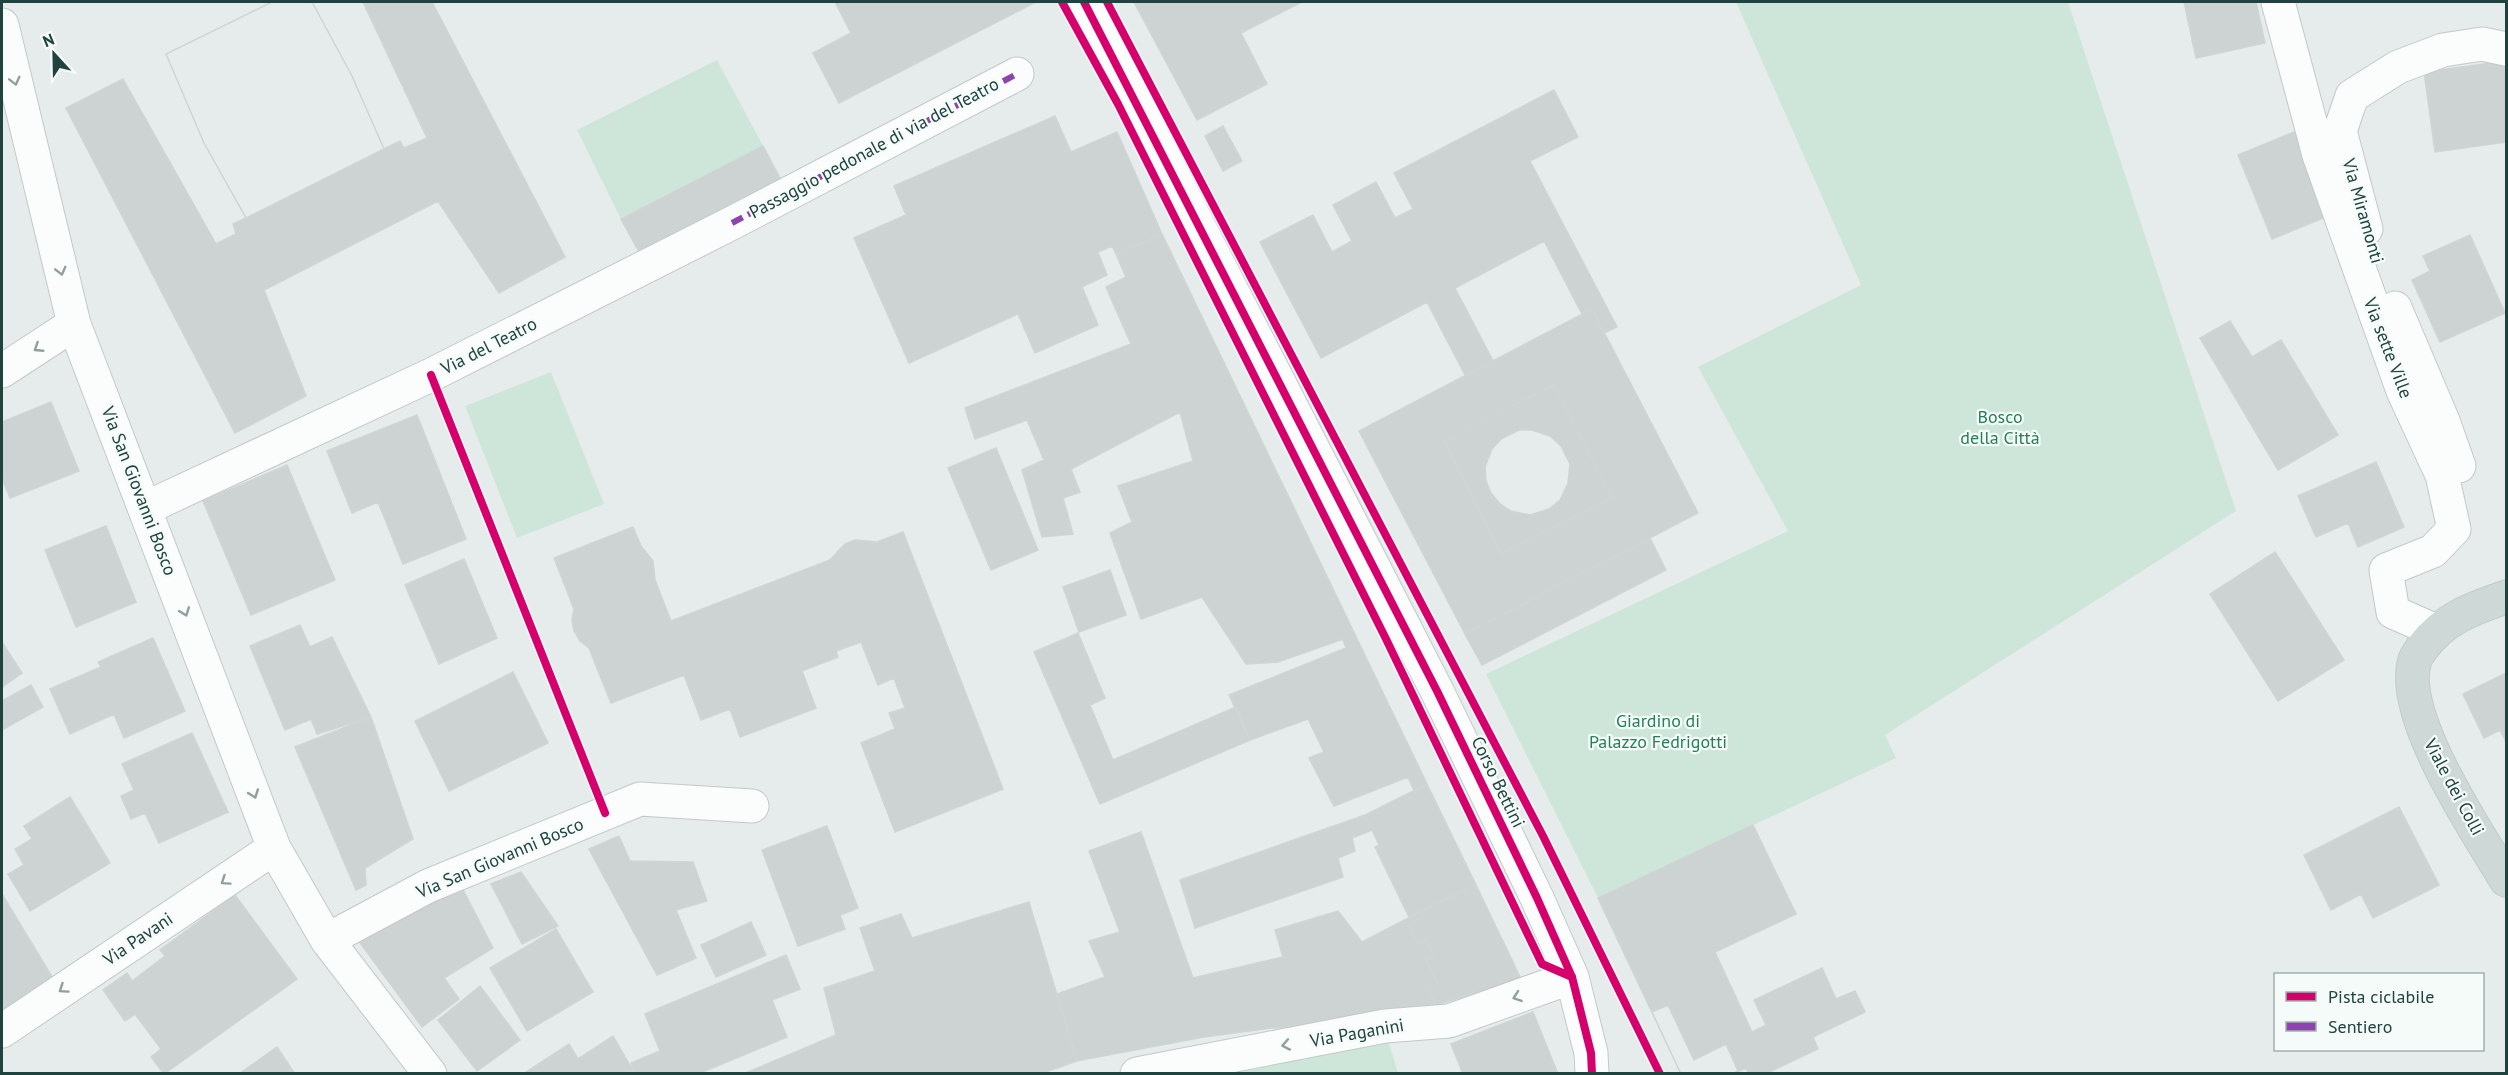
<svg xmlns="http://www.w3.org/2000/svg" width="2508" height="1075" font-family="'PT Sans',sans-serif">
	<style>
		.green { fill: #cee6da }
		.building { fill: #ccd3d2; stroke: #ced5d4; stroke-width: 1.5; fill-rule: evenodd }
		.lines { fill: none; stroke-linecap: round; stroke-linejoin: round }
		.minor-casing { stroke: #c3c9c8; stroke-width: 35 }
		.major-casing { stroke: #c1cbca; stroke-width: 35 }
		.minor { stroke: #fbfcfc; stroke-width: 33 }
		.major { stroke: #cdd8d7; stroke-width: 33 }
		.quiet { stroke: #8e44ad; stroke-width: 6; stroke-dasharray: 12 6; stroke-linecap: butt }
		.cycleway-casing { stroke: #f5fbf9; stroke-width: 11 }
		.cycleway { stroke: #d6006c; stroke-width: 8 }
		.oneway { stroke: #8ea09e }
		.labels { text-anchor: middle; stroke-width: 4.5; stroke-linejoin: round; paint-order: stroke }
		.street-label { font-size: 18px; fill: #204340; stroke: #f5fbf9 }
		.park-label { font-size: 18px; fill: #257f59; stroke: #f5fbf9 }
	</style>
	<rect width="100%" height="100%" fill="#e6eceb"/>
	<path class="green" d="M1736,2H2068L2236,511L1885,735L1896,758L1598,898L1486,674L1788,531L1698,367L1861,285Z
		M717,60L763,146L621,219L577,130Z
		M551,372L604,504L517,538L465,406Z
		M1388,1040L1398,1073L1233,1074Z"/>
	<path class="building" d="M272,2H312L352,76L384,149L246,218L204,143L166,54Z
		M272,2H312L352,76L384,149L400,141L404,148L427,138L363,2H432L565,257L499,293L438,201L264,290L306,396L235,433L66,108L123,79L216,244L236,234L233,224L246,218L204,143L166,54Z
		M835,2H1036L839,103L813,53L851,33Z
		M1134,2H1302L1241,33L1267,84L1197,120Z
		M2184,2H2256L2265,43L2196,58Z
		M2506,61V142L2435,152L2424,72Z
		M1554,90L1578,137L1530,161L1617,327L1604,333L1592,309L1582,314L1544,241L1455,288L1493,361L1465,375L1427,302L1321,358L1260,242L1313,215L1332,252L1352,241L1333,205L1376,182L1395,218L1413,209L1394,173Z
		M1055,116L1071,152L1117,132L1162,234L1116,254L1112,246L1098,252L1107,275L1082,287L1098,325L1035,353L1018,314L909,363L854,238L906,215L894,186Z
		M1223,126L1242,161L1223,171L1205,136Z
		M2294,132L2328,216L2272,239L2238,155Z
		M763,146L780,178L639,252L621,219Z
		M1162,234L1427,784L1414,791L1408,777L1334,806L1309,758L1324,752L1308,719L1250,740L1229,695L1346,648L1343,639L1278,662L1246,664L1202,597L1141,619L1110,533L1132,522L1118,486L1193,461L1180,412L1071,469L1080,492L1063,498L1073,534L1042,537L1022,470L1044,460L1027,420L975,439L965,408L1131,344L1106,287L1126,277L1116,254Z
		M2470,235L2505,313L2440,342L2412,280L2430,271L2423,256Z
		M1592,309L1698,513L1465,634L1359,431ZM1554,385L1612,498L1501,554L1444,441Z
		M2230,321L2252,357L2281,340L2338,435L2278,470L2200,338Z
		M1554,385L1612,498L1501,554L1444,441ZM1519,430H1532L1550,436L1561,446L1570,464L1568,483L1560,500L1549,509L1530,515L1511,511L1500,504L1491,493L1486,481L1485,467L1492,449L1501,439Z
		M51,402L79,471L10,498L2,478V422Z
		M417,415L466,539L403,564L378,502L352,513L327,451Z
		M996,448L1038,550L991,570L948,468Z
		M2376,462L2404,527L2358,547L2348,523L2316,537L2298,496Z
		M287,465L335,580L251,615L203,501Z
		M106,526L136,602L76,627L45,550Z
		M633,527L641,546L653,561L655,580L671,621L830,560L845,544L855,540L877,542L903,532L1003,789L895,832L861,743L895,729L889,713L905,708L894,678L878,685L861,642L836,651L838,657L802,671L816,708L740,737L730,709L701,720L684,675L611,703L589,648L580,641L574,631L572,620L574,609L554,558Z
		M1650,538L1666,570L1482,665L1465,634Z
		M2275,552L2344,660L2278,701L2210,594Z
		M464,559L497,638L439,664L405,585Z
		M1110,570L1126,615L1079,632L1063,587Z
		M300,625L310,647L332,637L371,717L317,734L311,719L285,730L250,646Z
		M1078,633L1105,698L1090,705L1113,760L1236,707L1250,740L1100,804L1034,652Z
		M153,638L185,711L124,738L114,714L70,734L50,689L101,667L98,662Z
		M2,642L22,673L2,687Z
		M513,672L548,743L449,791L415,721Z
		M2506,673V742L2500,730L2484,738L2463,694Z
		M31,685L43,707L2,730V701Z
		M371,717L413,839L365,868L366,885L356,890L295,747Z
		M192,733L228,812L159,843L145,813L131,819L121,796L134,790L122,764Z
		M1427,784L1476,885L1409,917L1375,847L1379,845L1365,815Z
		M70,797L110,863L30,911L8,874L24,865L15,849L32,839L24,826Z
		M2399,807L2439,885L2373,918L2361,894L2331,910L2304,855Z
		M1365,815L1372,830L1352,838L1355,851L1338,858L1343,877L1195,928L1180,880Z
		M1753,825L1796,914L1715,952L1752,1032L1766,1025L1754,1000L1822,968L1836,999L1855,991L1865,1012L1813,1037L1818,1049L1765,1074H1749L1746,1068L1733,1074H1681L1598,898Z
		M827,826L858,908L840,915L845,929L798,946L762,850Z
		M1141,832L1193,978L1283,957L1275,930L1338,911L1362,942L1420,912L1423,918L1409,924L1418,943L1426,939L1434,956L1426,960L1438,984L1428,989L1436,1005L1400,1007L1303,1027L1272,1028L1204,1037L1077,1061L1057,994L1105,977L1089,941L1120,932L1089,851Z
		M619,836L630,861L693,862L707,901L676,910L696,958L657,975L589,849Z
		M521,872L558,926L522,944L491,884Z
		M460,884L493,948L444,978L459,999L422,1027L358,940Z
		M1476,885L1521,979L1436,1005L1428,989L1438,984L1426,960L1434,956L1426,939L1418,943L1409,924L1423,918L1420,912Z
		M2,894L57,985L2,1019Z
		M235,895L297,979L164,1074L151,1057L161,1049L135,1014L125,1021L103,990L127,973L132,981L165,956L160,950Z
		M1029,902L1077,1061L1040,1074H743L836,1035L824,988L875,971L860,928L901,914L912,938Z
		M751,922L766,955L716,977L701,945Z
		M556,929L593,992L527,1031L490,968Z
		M786,955L800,989L772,1000L787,1037L698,1074H635L631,1063L660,1051L645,1014Z
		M480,986L520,1040L477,1071L438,1020Z
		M1668,1005L1694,1060L1726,1044L1738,1071L1733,1074H1681L1652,1012Z
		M1533,1012L1558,1074H1463L1451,1044Z
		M613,1036L635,1074H523L569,1044L578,1059Z
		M277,1047L295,1074H239Z"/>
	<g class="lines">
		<defs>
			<path id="minor" d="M1084,2L1437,691L1537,898L1572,977L1591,1053L1592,1074
				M2278,2L2319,155L2403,391L2442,475L2454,529L2433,551L2386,570L2393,612L2436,631
				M2,25L74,324L274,848L327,940L430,1074
				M2366,229L2340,131L2352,96L2398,67L2443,50L2482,44L2506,49
				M2395,308L2443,421L2459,466
				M2,371L74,324
				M146,508L431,375L732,223L1017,74
				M327,940L428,886L640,799L752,806
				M2,1031L274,848
				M1137,1074L1385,1026L1449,1021L1572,977"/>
			<path id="major" d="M2506,597C2471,609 2445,618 2422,648C2420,652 2416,656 2415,660C2397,714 2478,833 2506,880"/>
		</defs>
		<use href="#minor" class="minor-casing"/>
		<use href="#major" class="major-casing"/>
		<use href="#minor" class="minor"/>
		<use href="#major" class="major"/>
		<path class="quiet" d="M732,223L1017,74"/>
		<defs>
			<path id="cycleway" d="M1062,2L1118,104L1386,639L1542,964L1572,977
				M1084,2L1437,691L1537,898L1572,977L1591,1053L1592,1074
				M1107,2L1543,836L1660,1074
				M431,375L605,813"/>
		</defs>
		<use href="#cycleway" class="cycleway-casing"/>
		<use href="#cycleway" class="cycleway"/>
	</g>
	<defs><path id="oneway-chevron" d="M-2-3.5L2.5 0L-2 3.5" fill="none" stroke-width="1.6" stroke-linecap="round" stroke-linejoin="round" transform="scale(1.5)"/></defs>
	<g class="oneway">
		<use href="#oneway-chevron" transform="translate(15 81) rotate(76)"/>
		<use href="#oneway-chevron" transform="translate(61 271) rotate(76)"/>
		<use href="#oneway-chevron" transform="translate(38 348) rotate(147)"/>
		<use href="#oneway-chevron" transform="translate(185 612) rotate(69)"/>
		<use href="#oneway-chevron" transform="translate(254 794) rotate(70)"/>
		<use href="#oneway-chevron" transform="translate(225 881) rotate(146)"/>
		<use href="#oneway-chevron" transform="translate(63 989) rotate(146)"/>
		<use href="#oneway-chevron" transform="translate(1517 997) rotate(161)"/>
		<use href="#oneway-chevron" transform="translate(1286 1045) rotate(169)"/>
	</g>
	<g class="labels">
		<g class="street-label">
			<text transform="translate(874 148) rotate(-28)" y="6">Passaggio pedonale di via del Teatro</text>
			<text transform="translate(2363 211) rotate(74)" y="6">Via Miramonti</text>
			<text transform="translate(489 346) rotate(-27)" y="6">Via del Teatro</text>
			<text transform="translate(2388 348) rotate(69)" y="6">Via sette Ville</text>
			<text transform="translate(139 491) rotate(69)" y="6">Via San Giovanni Bosco</text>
			<text transform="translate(1498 782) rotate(64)" y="6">Corso Bettini</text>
			<text transform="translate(2454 787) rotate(62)" y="6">Viale dei Colli</text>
			<text transform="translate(500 858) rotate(-23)" y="6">Via San Giovanni Bosco</text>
			<text transform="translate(138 939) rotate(-34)" y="6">Via Pavani</text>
			<text transform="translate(1357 1033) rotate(-10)" y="6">Via Paganini</text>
		</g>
		<g class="park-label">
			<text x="2000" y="423">Bosco<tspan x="2000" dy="21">della Città</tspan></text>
			<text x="1658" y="727">Giardino di<tspan x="1658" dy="21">Palazzo Fedrigotti</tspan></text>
		</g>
	</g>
	<rect width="2508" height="1075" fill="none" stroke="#204340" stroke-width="6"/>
	<rect x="2274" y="973" width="210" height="78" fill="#f5fbf9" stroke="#a0b1af" stroke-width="1.5"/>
	<rect x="2286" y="992" width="30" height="9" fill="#d6006c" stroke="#a0b1af" stroke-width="1.5"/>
	<text x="2328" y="1003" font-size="18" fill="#204340">Pista ciclabile</text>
	<rect x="2286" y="1022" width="30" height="9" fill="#8e44ad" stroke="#a0b1af" stroke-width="1.5"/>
	<text x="2328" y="1033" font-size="18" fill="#204340">Sentiero</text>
	<g transform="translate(54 54) rotate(338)" stroke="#f5fbf9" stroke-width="4.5" paint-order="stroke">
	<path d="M0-4.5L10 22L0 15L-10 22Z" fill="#204340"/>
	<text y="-9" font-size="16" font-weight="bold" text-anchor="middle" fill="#204340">N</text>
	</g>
</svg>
